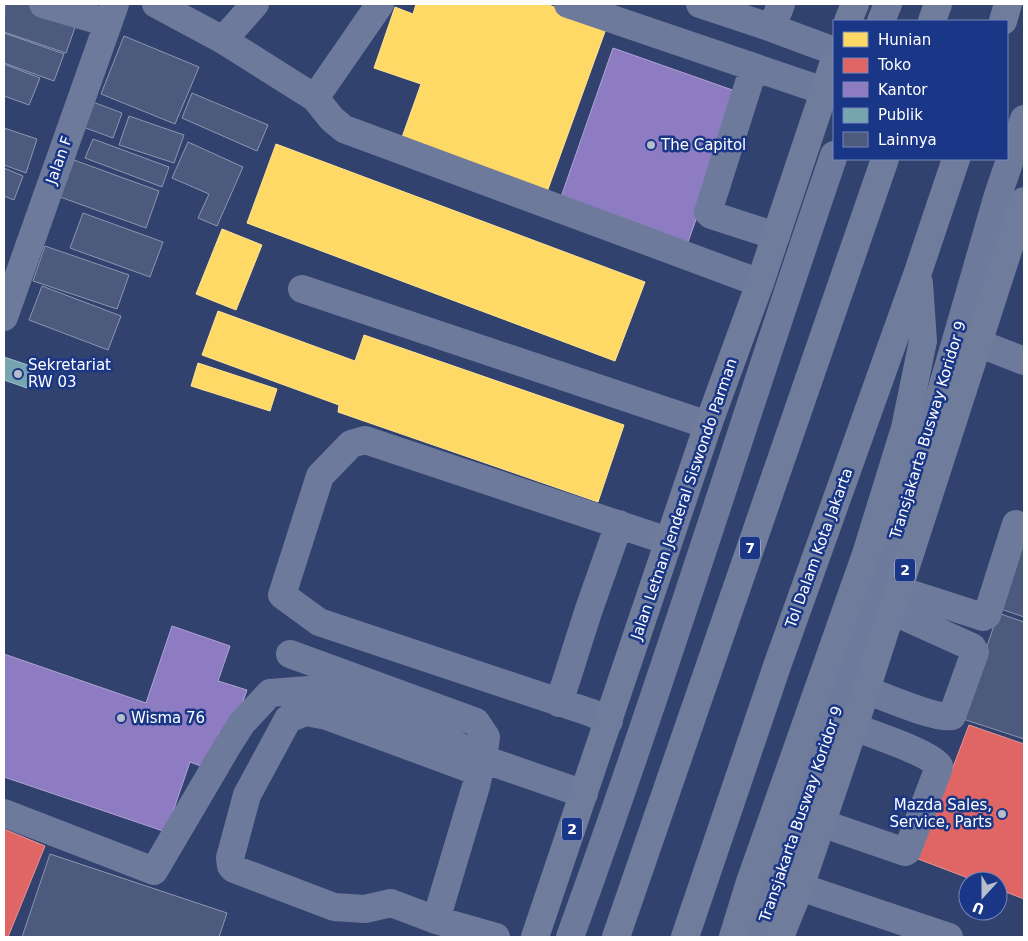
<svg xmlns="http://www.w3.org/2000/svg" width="1028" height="941" font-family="'DejaVu Sans',sans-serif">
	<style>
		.homes { fill: #ffd966; stroke: #ffe494 }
		.shops { fill: #e06666; stroke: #e99494 }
		.offices { fill: #8e7cc3; stroke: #b0a3d5 }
		.public { fill: #76a5af; stroke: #9fc0c7 }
		.building { fill: #4c5a7d; stroke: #8d96b1 }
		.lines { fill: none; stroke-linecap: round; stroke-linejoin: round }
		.minor { stroke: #6e7a9c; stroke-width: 28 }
		.highway { stroke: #6f7c9b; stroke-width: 28 }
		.poi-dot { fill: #b7bdcc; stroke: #1a3687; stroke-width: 2 }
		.labels { text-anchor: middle; stroke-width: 5; stroke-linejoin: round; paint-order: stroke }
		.shield { fill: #1a3687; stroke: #bac3db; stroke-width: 1 }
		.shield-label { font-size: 14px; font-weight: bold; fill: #fff }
		.poi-label { font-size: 15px; fill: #fff; stroke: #1a3687; text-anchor: start }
		.street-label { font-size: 15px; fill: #fff; stroke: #1a3687 }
	</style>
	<rect width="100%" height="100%" fill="#32426e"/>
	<path class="homes" d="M416,4H546L607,26L547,192L401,140L421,84L374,68L395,7L413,14Z
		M276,144L645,282L615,361L247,223Z
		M222,229L262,245L236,310L196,294Z
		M218,311L355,361L364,335L624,425L598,502L338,412L339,405L202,355Z
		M198,363L277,389L270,411L191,386Z"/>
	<path class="shops" d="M969,725L1024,744V899L998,889V881H976L918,859Z
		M4,829L45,846L8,937H4Z"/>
	<path class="offices" d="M613,48L741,93L688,242L561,197Z
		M172,626L230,646L218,681L247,690L231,736L219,732L206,768L190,762L166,832L4,777V654L146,703Z"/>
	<path class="public" d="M4,357L34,367L27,388L4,380Z"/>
	<path class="building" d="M5,4H32L78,19L66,53L4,32Z
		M4,33L64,54L54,81L4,63Z
		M124,36L199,67L175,124L101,94Z
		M4,64L40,78L29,105L4,96Z
		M192,93L268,125L257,151L182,118Z
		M93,102L122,113L113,138L83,127Z
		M129,116L184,135L174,163L119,145Z
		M4,128L37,139L26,173L4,165Z
		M93,139L169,167L162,187L85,158Z
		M188,142L243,167L217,226L198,218L209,194L172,178Z
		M74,160L159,191L146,228L60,197Z
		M4,168L23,176L14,200L4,196Z
		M83,213L163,242L150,277L70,248Z
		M45,246L129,275L117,309L33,281Z
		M42,286L121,316L108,350L29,320Z
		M1024,532V617L998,608Z
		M998,613L1024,622V739L963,719Z
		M50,854L227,913L219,937H22Z"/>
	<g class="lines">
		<path class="minor" d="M43,4L108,23
			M156,4L223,40L315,98L332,119L344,129L760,283
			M568,4L824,91
			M700,4L772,28
			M781,4L772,28L834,51
			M881,21L888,4
			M223,40L255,4
			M754,67L708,212L711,215L776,236
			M315,98L380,4
			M302,289L708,425
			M4,317L115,4
			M978,343L1024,361
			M899,590L983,617L987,615L1016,524
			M290,654L476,722L486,737L483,759L479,772
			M866,690C882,696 938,720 952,716L975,652L972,647L892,611
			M559,703L588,612L619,524
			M609,721L592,713L319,622L282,595L320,476L351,444L365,440L668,541
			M4,813L154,871L228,745L242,723L270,693L308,690L427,729L483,759L584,794
			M821,823L905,852L907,851L938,770L939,766C933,754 869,733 854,727
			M800,887L949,937
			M436,920L476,786L479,772L327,716L306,712L288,719L247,795L230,858L231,866L234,869L334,907L365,909L391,903L436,920L496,937
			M570,937C664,679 745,415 834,155
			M758,937L913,489L998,195L1024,119"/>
		<path class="highway" d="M848,21L855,4
			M932,21L938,4
			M1003,21L1008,4
			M535,937L708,425L760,283L834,62
			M616,937L885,159
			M685,937L777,666L918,272L956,159
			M733,937L750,882L866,554L905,428L923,341L919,283
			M780,937L800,887L854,727L1024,201"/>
	</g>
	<g class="poi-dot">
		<circle cx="651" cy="145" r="5"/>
		<circle cx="18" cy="374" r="5"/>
		<circle cx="121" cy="718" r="5"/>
		<circle cx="1002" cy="814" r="5"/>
	</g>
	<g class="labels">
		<g class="shield">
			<rect x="740" y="536.5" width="20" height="23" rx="4"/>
			<rect x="895" y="558.5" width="20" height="23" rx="4"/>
			<rect x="562" y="817.5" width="20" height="23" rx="4"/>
		</g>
		<g class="shield-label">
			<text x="750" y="553">7</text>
			<text x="905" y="575">2</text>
			<text x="572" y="834">2</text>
		</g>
		<g class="poi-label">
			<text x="661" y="150">The Capitol</text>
			<text x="28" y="370">Sekretariat<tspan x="28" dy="17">RW 03</tspan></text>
			<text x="131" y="723">Wisma 76</text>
			<text x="992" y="810" text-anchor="end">Mazda Sales,<tspan x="992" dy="17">Service, Parts</tspan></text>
		</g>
		<g class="street-label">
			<text transform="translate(59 160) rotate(-70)" y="5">Jalan F</text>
			<text transform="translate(928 430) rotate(-73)" y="5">Transjakarta Busway Koridor 9</text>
			<text transform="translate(684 499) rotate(-71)" y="5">Jalan Letnan Jenderal Siswondo Parman</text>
			<text transform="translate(819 548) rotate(-70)" y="5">Tol Dalam Kota Jakarta</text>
			<text transform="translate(801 814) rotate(-71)" y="5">Transjakarta Busway Koridor 9</text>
		</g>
	</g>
	<rect width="1028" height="941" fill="none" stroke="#ffffff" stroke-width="10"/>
	<rect x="833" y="20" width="175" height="140" fill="#1a3687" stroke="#7686b7"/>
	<rect x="843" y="32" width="25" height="15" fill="#ffd966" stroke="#7686b7"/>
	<text x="878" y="45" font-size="15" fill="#ffffff">Hunian</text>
	<rect x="843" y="58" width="25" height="15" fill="#e06666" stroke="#7686b7"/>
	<text x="878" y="70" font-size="15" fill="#ffffff">Toko</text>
	<rect x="843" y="82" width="25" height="15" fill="#8e7cc3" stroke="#7686b7"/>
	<text x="878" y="95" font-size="15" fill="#ffffff">Kantor</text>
	<rect x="843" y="108" width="25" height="15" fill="#76a5af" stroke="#7686b7"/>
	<text x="878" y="120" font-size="15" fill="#ffffff">Publik</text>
	<rect x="843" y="132" width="25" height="15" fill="#4c5a7d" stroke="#7686b7"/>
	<text x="878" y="145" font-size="15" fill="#ffffff">Lainnya</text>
	<g transform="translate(983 896) rotate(201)"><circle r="24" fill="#1a3687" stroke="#7686b7"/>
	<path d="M0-4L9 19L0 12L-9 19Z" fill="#b7bdcc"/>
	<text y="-8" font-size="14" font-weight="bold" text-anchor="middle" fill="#ffffff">U</text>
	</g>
</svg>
